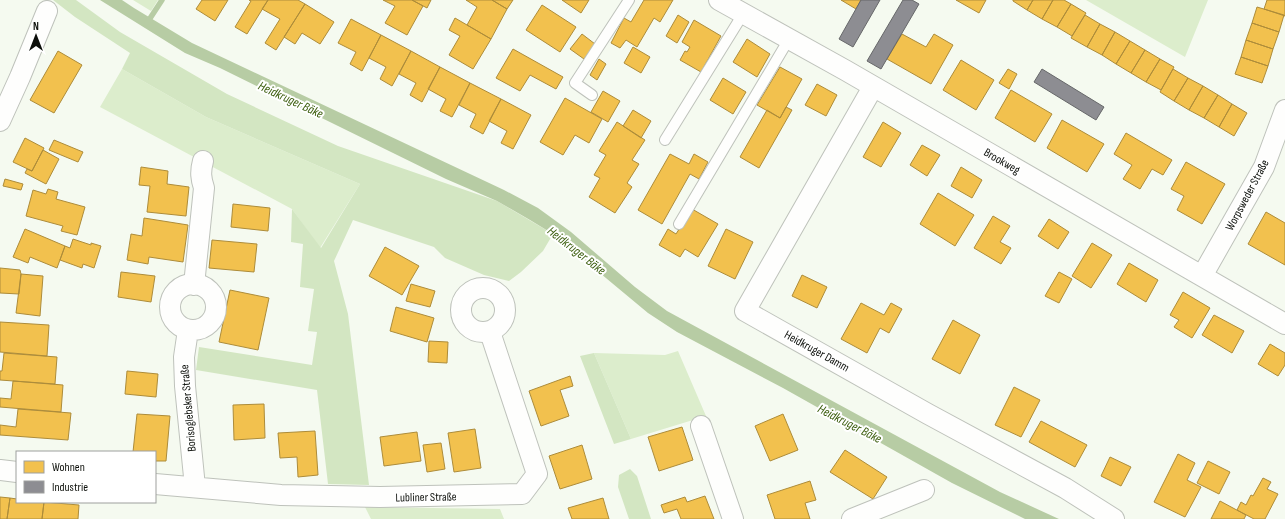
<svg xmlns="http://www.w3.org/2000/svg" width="1285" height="519" font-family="'Sofia Sans Condensed',sans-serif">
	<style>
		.green { fill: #dcedcc }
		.forest { fill: #d3e6c2 }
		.water { fill: #b7cca4 }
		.homes { fill: #f2c14e; stroke: #ad8c3a }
		.industry { fill: #8d8d92; stroke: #666769 }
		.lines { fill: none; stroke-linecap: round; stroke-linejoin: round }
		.stream { stroke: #b7cca4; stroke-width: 5.5 }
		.service-casing { stroke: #bec2bb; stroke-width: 12 }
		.minor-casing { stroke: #bec2bb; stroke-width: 22 }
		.service { stroke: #fefefd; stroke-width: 10 }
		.minor { stroke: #fefefd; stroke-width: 20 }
		.labels { text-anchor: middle; stroke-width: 4; stroke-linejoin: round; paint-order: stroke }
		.street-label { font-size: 12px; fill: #0c0f0a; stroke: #fff }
		.water-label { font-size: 13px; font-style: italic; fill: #3b5d0d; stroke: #fff }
	</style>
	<rect width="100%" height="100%" fill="#f5faf0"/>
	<path class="green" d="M133,0H158L151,11Z
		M1086,0H1208L1185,57Z
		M122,69L206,117L360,184L320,248L292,209L100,107Z
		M678,351L706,416L631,439L594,353L665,355Z
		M365,507L500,509L504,519H371Z"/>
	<path class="forest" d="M53,0H76L120,32L227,94L338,146L497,201L553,234L543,251L521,272L509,281L484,275L445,258L434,247L353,220L334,261L348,314L369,485L328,484L317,390L196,370L199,347L312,365L317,332L308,331L314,289L300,287L303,244L291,242L292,209L321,248L360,184L206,117L122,69L130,53L75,17Z
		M594,353L631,439L614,444L580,356Z
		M630,469L637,476L651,519H629L618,487L619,475Z"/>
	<path class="water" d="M100,0H122L134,8L192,43L504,190L538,208L571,232L635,287L667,311L1000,492L1059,519H1025L952,483L783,388L677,332L648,313L553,234L530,220L497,201L446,179L220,68L185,53Z"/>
	<path class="homes" d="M202,0H228L215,21L196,9Z
		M249,0H268L247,34L235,27L251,1Z
		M268,0H298L305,4L276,50L265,43L280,19L262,9Z
		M383,0H412L423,6L407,35L385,23L395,6Z
		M412,0H431L427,8Z
		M466,0H492L507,9L491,39L467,25L477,7Z
		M492,0H513L507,9Z
		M562,0H589L581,13Z
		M644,0H673L660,22L654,18L637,47L626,40L620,48L611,43L624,18L631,22Z
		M841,0H861L856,9Z
		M956,0H986L979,13Z
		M1013,0H1033L1027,10L1013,1Z
		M1033,0H1053L1042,19L1027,10Z
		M1053,0H1064L1071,4L1057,27L1042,19Z
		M1267,0H1285V16L1264,9Z
		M305,4L334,22L320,44L302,33L295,44L284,37Z
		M1071,4L1086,13L1072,36L1057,27Z
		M542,5L576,27L560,52L526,30Z
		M1257,7L1284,15L1279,32L1252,23Z
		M678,15L689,22L677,43L666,36Z
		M1085,15L1100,24L1087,47L1071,38Z
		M455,18L491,39L473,69L449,55L460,36L449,30Z
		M351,19L381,35L362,71L350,64L356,52L338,43Z
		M694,20L721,36L701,72L680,60L685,51L687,52L690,47L682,42Z
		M1252,23L1279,32L1273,49L1246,40Z
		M1100,24L1115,32L1102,55L1087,47Z
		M1115,32L1130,41L1116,64L1102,55Z
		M582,34L595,44L584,59L570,49Z
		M902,34L926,47L934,34L953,45L931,84L887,59Z
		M381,35L411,51L392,86L380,79L386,67L369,58Z
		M747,39L770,54L757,77L733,62Z
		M1246,40L1273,49L1268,66L1241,57Z
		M1130,41L1145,50L1131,73L1116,64Z
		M633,47L650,57L641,73L624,63Z
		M513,49L563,77L556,89L530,75L520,91L496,78Z
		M1145,50L1160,59L1146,82L1131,73Z
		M58,51L82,65L54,113L30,100Z
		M411,51L440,67L422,102L410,95L416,83L399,74Z
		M1241,57L1268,66L1262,83L1235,74Z
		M599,59L606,64L597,80L590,75Z
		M1160,59L1174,67L1161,90L1146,82Z
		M961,60L994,80L976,110L943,90Z
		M440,67L470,83L452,117L440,111L446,99L428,89Z
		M780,67L802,79L780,118L757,105Z
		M1008,69L1017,74L1009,89L999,83Z
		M1173,69L1188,78L1174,101L1160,92Z
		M723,78L746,92L733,114L710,100Z
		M1188,78L1203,86L1189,110L1174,101Z
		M470,83L501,99L483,134L470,127L476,114L459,105Z
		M817,84L837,95L826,116L805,105Z
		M1203,86L1218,95L1204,118L1189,110Z
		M1011,90L1052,114L1035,142L995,118Z
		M603,91L620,101L608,122L591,112Z
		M1218,95L1232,104L1219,127L1204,118Z
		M565,98L602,119L589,143L575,135L563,155L540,142Z
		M501,99L531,115L513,149L501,143L507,131L489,121Z
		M1232,104L1247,113L1234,136L1219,127Z
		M786,107L792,110L759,168L740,157L767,110L780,118Z
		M633,110L651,121L641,138L623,126Z
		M1062,120L1104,144L1087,172L1047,148Z
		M617,122L645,140L632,160L639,164L627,183L632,187L615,213L589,197L600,178L594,175L606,155L599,151Z
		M883,122L901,133L881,167L863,157Z
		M1126,133L1172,160L1163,175L1152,169L1140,189L1123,179L1132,165L1114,154Z
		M25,138L44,148L32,171L13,162Z
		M54,140L83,152L78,162L49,150Z
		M922,145L940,155L927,176L910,165Z
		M43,150L59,159L46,184L25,173L27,169L32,171Z
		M670,154L689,164L694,154L708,162L699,179L690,174L662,224L638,210Z
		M1186,162L1225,184L1202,224L1177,210L1184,196L1171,189Z
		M141,167L168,171L167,184L189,187L186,216L147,212L150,186L139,185Z
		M961,167L982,180L972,198L951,186Z
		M5,179L23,184L21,190L3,186Z
		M48,189L58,192L56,199L85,207L77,235L61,231L63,226L26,216L33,190L46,194Z
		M938,193L974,215L955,246L920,224Z
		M233,204L270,208L268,231L231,227Z
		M692,209L718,224L698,257L685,249L680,257L659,245L668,229L676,234Z
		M1266,212L1285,223V265L1248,244Z
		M993,216L1010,226L1000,242L1011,248L1001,264L974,248Z
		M144,218L188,225L183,262L149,257L148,264L127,260L131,234L142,236Z
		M1049,219L1069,232L1058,249L1038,236Z
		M25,229L65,246L57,268L30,257L28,263L13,257Z
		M726,229L753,242L735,279L708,266Z
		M73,239L91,245V243L101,246L94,268L83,264L82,268L60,260L65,246L70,248Z
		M212,240L257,244L254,272L209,268Z
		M1092,243L1112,255L1091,288L1072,276Z
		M385,247L419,266L402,295L369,276Z
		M1129,263L1158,280L1146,302L1117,284Z
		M0,268L20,270L21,274L19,294L0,293Z
		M121,272L155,276L151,302L118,297Z
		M1059,272L1072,279L1059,303L1045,296Z
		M21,274L43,276L40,316L16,313Z
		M802,275L827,287L817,308L792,296Z
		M411,284L435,291L430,307L406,301Z
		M230,290L269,298L258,350L219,342Z
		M1183,292L1210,308L1192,338L1174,327L1179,320L1170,315Z
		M861,303L884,315L891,303L902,309L889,333L880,328L867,353L841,339Z
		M396,307L434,318L427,342L390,331Z
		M1214,315L1244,331L1232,353L1202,335Z
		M953,320L980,335L960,374L932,359Z
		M0,322L49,325L47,356L0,352Z
		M429,341L448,342L447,363L428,362Z
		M1270,344L1285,353V365L1278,376L1258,364Z
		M4,353L57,357L55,384L0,380V371H2Z
		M127,371L158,374L156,397L125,394Z
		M570,376L573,386L560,390L569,416L541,426L529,391Z
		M13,381L63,385L61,412L0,407V398L11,399Z
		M1014,387L1040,400L1021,437L995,425Z
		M264,404L265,438L234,440L233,405Z
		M18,409L71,413L68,440L0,435V425L16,427Z
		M137,414L170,416L166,461H155V452H133Z
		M783,414L798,450L770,461L755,426Z
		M1041,421L1087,445L1075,467L1029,442Z
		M682,427L693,460L659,471L648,437Z
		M475,429L481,468L454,472L448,433Z
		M315,431L318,475L298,477L297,457L280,458L278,433Z
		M417,432L421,461L384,466L380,437Z
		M441,443L445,469L427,472L423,445Z
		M582,445L592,479L560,489L549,456Z
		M845,450L887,477L873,499L830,472Z
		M1178,454L1195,463L1187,480L1201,487L1185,517L1154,502Z
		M1110,457L1131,467L1121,486L1101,476Z
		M1208,461L1230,472L1219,494L1197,483Z
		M1263,478L1271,482L1267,489L1278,494L1265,519H1254L1237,510L1241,502L1246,505L1251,495L1253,496Z
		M810,481L816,500L805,503L810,519H775L767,495Z
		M705,496L714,519H681L677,509L664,513L661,505L685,497L687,502Z
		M0,497L10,498L7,519H0Z
		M10,498L17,499V502H44L42,519H7Z
		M603,498L609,519H572L568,508Z
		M1220,501L1246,515L1244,519H1211Z
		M44,502L79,505L78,519H42Z"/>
	<path class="industry" d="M861,0H880L853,47L839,39Z
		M903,0H912L919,4L881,69L867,61Z
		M1042,69L1104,107L1096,120L1034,82Z"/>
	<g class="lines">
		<path class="stream" d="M147,23L162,0"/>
		<defs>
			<path id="service" d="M592,95L575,83L629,0
				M665,140L743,14
				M679,224L789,39"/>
			<path id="minor" d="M719,0L845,70L1285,324
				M873,87L745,311L928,414L1065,488L1114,519
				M0,121L20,77L47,11
				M1202,276L1264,167L1285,110
				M170 307a23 23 0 1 1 46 0a23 23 0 1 1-46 0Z
				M194,285L204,188C201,179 200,172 203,161
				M461 310a22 22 0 1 1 44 0a22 22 0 1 1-44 0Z
				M188,330L184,357L185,386L195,487
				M701,426L733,519
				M0,470L17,472
				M155,484L281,495L380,497L522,494L537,474L490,332
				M852,519L924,490"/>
		</defs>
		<use href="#service" class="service-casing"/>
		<use href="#minor" class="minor-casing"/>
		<use href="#service" class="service"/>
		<use href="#minor" class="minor"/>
	</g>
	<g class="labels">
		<g class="street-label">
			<text transform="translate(1002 161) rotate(30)" y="4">Brookweg</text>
			<text transform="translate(1247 195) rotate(-62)" y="4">Worpsweder Straße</text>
			<text transform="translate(817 351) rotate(29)" y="4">Heidkruger Damm</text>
			<text transform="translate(188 408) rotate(-95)" y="4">Borisoglebsker Straße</text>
			<text transform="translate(426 497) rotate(-1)" y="4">Lubliner Straße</text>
		</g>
		<g class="water-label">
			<text transform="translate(291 99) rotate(25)" y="5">Heidkruger Bäke</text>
			<text transform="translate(577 250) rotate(38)" y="5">Heidkruger Bäke</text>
			<text transform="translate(850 423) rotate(27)" y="5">Heidkruger Bäke</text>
		</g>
	</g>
	<rect x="16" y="451" width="140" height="52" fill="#ffffff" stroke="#9e9f9d"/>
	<rect x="24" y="461" width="20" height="12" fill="#f2c14e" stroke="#9e9f9d"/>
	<text x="52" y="471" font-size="12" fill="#0c0f0a">Wohnen</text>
	<rect x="24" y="481" width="20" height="12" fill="#8d8d92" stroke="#9e9f9d"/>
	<text x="52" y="491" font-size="12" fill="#0c0f0a">Industrie</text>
	<g transform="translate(36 36)" stroke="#ffffff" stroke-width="3" paint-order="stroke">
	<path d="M0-3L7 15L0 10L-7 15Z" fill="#0c0f0a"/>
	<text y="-6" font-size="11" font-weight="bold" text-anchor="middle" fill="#0c0f0a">N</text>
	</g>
</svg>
